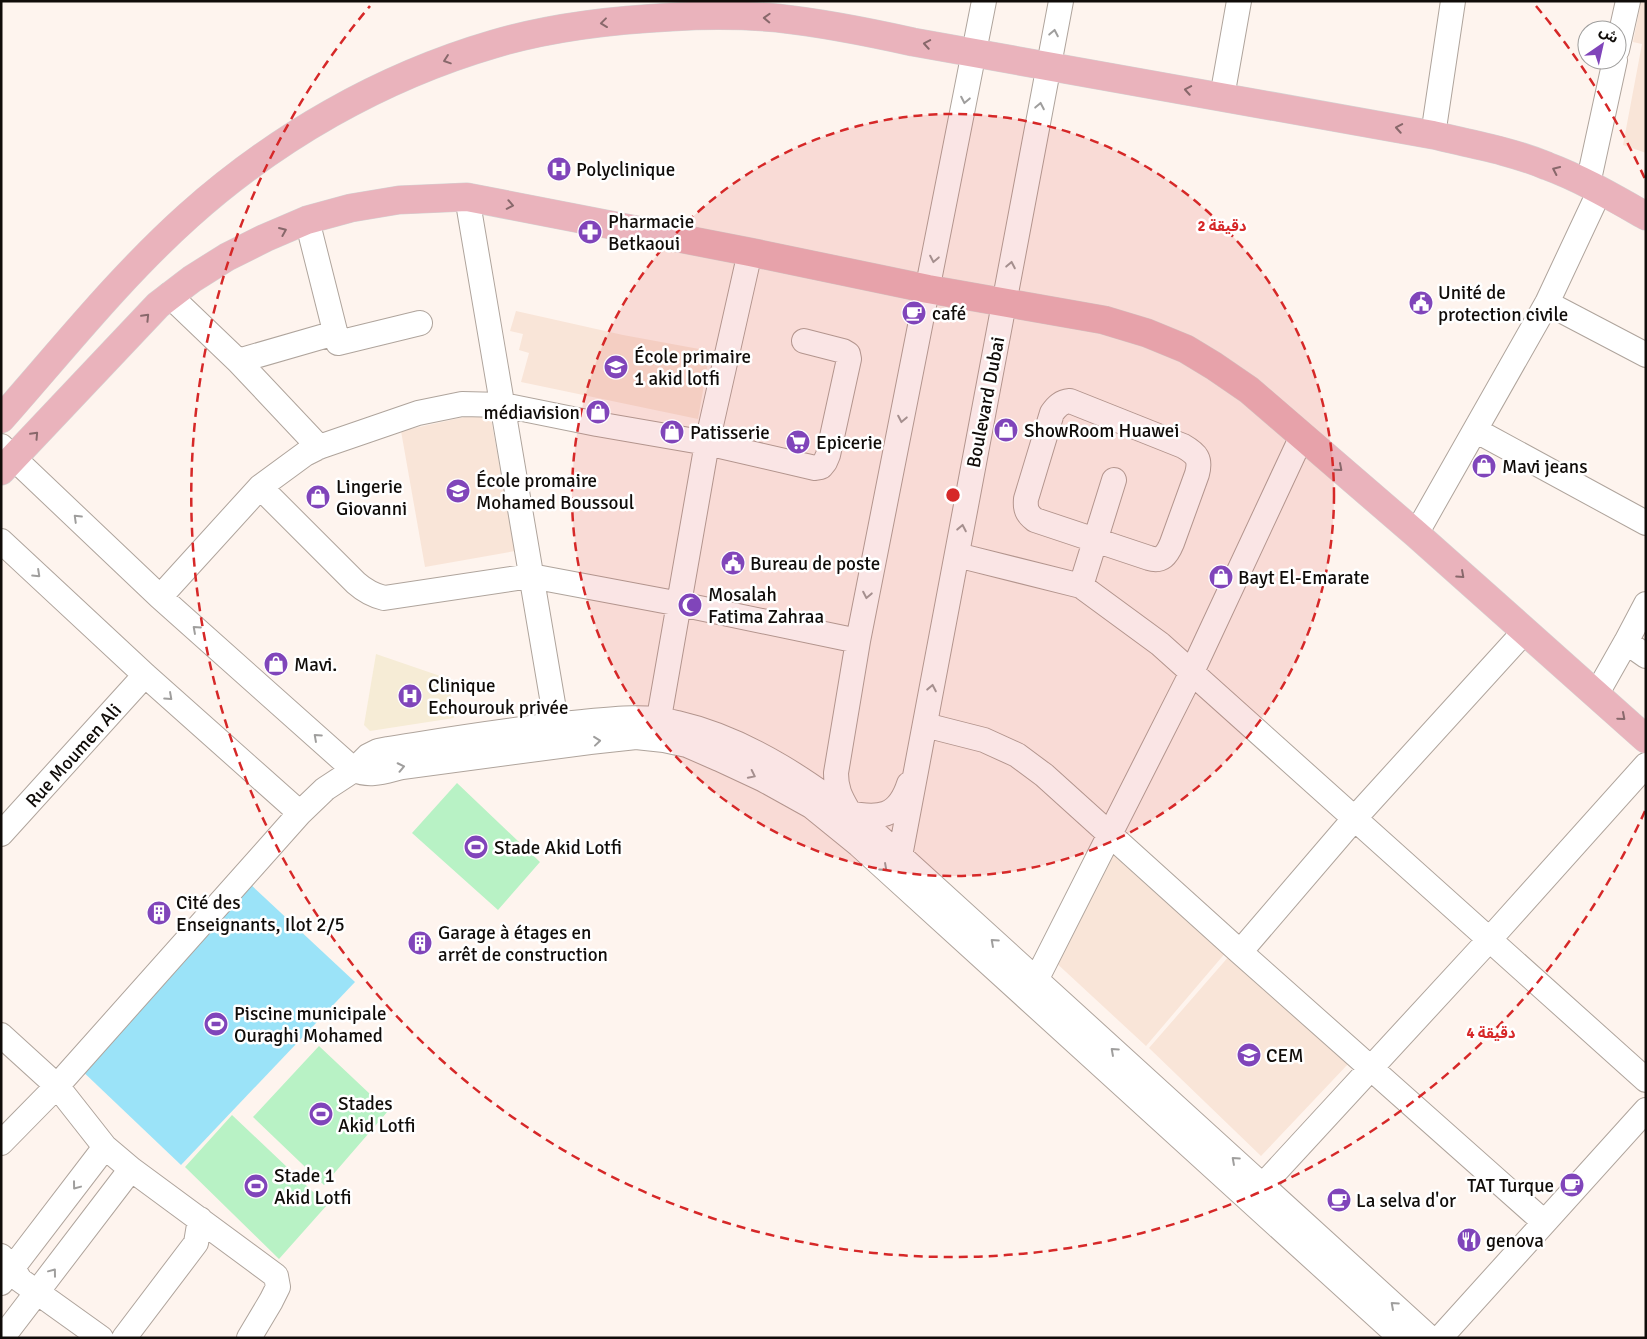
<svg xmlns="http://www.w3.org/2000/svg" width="1647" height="1339" font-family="Signika,'Noto Sans Arabic',sans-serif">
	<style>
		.built { fill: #f9e5d8 }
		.medical { fill: #f6ecd6 }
		.green { fill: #b8f2c5 }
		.water { fill: #9be3f8 }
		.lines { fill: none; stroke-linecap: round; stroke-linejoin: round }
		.minor-casing { stroke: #afa49c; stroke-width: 26 }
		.major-casing { stroke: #d4d3d3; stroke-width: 29 }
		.minor { stroke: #fff; stroke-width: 24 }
		.major { stroke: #eab3bc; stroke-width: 28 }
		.oneway { stroke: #88686b }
		.oneway2 { stroke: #9f9e9d }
		.ring { fill: none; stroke: #d62828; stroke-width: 2.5; stroke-dasharray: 9 6 }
		.labels { text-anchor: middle; stroke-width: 5; stroke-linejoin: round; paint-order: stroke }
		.poi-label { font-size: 19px; fill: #100c09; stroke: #fff; text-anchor: start }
		.street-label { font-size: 19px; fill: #100c09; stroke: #fff }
		.centre { fill: #d62828; stroke: #fff; stroke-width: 2.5 }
		.ring-label { font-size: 15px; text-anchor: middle; font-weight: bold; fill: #d62828; stroke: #fff; stroke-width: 5; stroke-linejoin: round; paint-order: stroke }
	</style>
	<rect width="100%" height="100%" fill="#fef4ee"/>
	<path class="built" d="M1641,1H1646V153L1623,145L1642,44L1633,42Z
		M516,311L623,335L710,351L698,419L521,382L529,353L519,350L523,334L510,331Z
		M487,412L490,413L515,551L425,567L401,431Z
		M1109,848L1227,951L1146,1046L1052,959Z
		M1230,955L1349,1063L1261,1156L1149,1048Z"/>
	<path class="medical" d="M376,654L449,679L454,718L370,731L364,725Z"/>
	<path class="green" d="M457,783L540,862L498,910L412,833Z
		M319,1046L388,1111L324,1185L253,1117Z
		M232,1115L327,1205L279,1259L185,1167Z"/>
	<path class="water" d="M249,883L355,982L181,1165L77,1066Z"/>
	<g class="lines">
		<defs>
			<path id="minor" d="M1617,50L1628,1
				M1222,97L1239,1
				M1433,135L1453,1
				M1588,184L1615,60
				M467,197L559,739
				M307,220L338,343L420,323
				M169,295L238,361L319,447
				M1547,303L1646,355
				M238,361L335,333
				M1070,401L1183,446C1197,454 1201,459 1197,474L1172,543C1167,555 1162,562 1149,558L1035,520C1027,514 1025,509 1026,499L1052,413C1057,406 1061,402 1070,401Z
				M1475,430L1646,523
				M1,446L160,597L354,770C371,777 385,771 402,767L590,742L636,737L664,740L687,745L719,759L764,780L811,806L859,845L1401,1338
				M260,487L356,583C365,591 372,595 384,598L531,576L680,604L858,641
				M1416,534L1547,303L1600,190
				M1,541L145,675L300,813
				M957,555L1081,586L1160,644L1646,1080
				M1081,586L1114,480
				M160,597L260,487L305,454L319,447L418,413L462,404L503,405L597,424L707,443L815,468L821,467L825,462L828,455L849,359L848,354L843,351L804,341
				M1626,642L1646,656
				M1596,695L1626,642L1646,604
				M925,725L984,740L1017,755L1044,775L1240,952L1544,1222
				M656,735L707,443L750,252
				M849,812C841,798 836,790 836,773L858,641L984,1
				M847,813C879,819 898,818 909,784
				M1,834L145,675
				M900,856L1061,1
				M1240,952L1354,819L1524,632
				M1029,994L1191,674L1302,436
				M1,1035L57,1086L105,1147L131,1169L276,1276L278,1287L271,1301L249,1338
				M1,1143L57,1086L300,813L325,789L354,770L368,756L378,751L388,749C452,739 517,728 583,722C613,719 647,715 677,723C751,740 815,786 874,832L1430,1338
				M1253,1196L1489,940L1646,765
				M1,1256L13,1268L20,1280L101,1338
				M1,1283L105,1147
				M2,1338L131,1169
				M124,1338L196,1243L200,1219
				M1440,1338L1646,1110"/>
			<path id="major" d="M1,419C62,350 119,278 188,216C275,138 381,77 494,44C551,27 612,20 672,17C706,15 742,15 777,18C823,23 868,32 913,42L1433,135C1471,144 1511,151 1547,166C1582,179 1614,198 1646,216
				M1,471L158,305L192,279L227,257L265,238L307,220L351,208L399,200L467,197L750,252L928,289L1104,320L1147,333L1186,349L1214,366L1249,390L1416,534L1646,739"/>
		</defs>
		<use href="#minor" class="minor-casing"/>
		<use href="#major" class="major-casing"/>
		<use href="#minor" class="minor"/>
		<use href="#major" class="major"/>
	</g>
	<defs><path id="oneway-chevron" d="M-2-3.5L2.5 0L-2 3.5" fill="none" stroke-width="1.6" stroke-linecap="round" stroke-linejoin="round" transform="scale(1.25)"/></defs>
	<g class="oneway">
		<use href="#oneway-chevron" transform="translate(767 18) rotate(-178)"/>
		<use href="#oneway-chevron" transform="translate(604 23) rotate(173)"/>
		<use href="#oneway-chevron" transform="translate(927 44) rotate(-170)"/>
		<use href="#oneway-chevron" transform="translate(447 60) rotate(161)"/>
		<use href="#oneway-chevron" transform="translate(1188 90) rotate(-170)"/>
		<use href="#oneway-chevron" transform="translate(1399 128) rotate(-170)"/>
		<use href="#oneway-chevron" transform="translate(1556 170) rotate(-155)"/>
		<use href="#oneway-chevron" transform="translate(510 205) rotate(11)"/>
		<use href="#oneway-chevron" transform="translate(283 231) rotate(-23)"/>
		<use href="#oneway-chevron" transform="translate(146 317) rotate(-46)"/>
		<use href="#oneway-chevron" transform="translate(35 435) rotate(-47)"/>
		<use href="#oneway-chevron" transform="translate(1339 468) rotate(41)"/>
		<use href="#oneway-chevron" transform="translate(1461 575) rotate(42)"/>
		<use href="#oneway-chevron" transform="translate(1622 717) rotate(41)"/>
	</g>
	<g class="oneway2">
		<use href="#oneway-chevron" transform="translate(1054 33) rotate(-79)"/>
		<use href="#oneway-chevron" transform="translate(965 100) rotate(101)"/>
		<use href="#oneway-chevron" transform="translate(1040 106) rotate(-79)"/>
		<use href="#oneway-chevron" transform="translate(934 259) rotate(101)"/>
		<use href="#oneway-chevron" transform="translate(1011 265) rotate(-79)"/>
		<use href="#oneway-chevron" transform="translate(902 419) rotate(101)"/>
		<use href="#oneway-chevron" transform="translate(77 518) rotate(-136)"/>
		<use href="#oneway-chevron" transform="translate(962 528) rotate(-79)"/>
		<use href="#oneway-chevron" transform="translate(37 574) rotate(43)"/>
		<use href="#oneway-chevron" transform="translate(867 595) rotate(101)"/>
		<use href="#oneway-chevron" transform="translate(196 629) rotate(-138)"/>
		<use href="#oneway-chevron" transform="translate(932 688) rotate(-79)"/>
		<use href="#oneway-chevron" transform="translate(169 697) rotate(42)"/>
		<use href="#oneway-chevron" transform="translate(317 737) rotate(-138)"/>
		<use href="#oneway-chevron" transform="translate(597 741) rotate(-6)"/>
		<use href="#oneway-chevron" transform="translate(401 767) rotate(-12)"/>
		<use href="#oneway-chevron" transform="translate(752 775) rotate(26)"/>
		<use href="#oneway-chevron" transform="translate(884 868) rotate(42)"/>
		<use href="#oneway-chevron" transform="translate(994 942) rotate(-138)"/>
		<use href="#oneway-chevron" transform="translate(1114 1051) rotate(-138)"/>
		<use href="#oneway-chevron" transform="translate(1235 1160) rotate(-138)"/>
		<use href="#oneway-chevron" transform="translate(76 1186) rotate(127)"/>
		<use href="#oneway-chevron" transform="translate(53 1272) rotate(-53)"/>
		<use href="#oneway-chevron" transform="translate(1394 1305) rotate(-138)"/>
	</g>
	<circle cx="953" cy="495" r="381" fill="#d62828" fill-opacity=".12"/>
	<g class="ring">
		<circle cx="953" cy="495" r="381"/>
		<path d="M1645 811A761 761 0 1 1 370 6M1536 6A761 761 0 0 1 1645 179"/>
	</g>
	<defs>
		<symbol id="hospital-disc" viewBox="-11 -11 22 22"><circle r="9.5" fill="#8045ba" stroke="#fff"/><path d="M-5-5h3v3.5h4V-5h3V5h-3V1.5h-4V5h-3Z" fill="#fff"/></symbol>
		<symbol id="pharmacy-disc" viewBox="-11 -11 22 22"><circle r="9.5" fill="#8045ba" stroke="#fff"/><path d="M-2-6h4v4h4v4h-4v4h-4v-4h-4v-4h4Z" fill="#fff"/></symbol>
		<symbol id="civic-disc" viewBox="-11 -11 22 22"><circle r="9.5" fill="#8045ba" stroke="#fff"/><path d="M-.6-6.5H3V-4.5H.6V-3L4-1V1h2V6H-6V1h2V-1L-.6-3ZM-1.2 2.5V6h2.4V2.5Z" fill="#fff"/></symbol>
		<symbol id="cafe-disc" viewBox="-11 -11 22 22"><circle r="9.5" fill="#8045ba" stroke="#fff"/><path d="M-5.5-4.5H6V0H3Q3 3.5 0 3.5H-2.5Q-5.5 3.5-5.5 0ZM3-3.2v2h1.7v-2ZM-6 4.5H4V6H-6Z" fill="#fff"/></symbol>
		<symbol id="school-disc" viewBox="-11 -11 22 22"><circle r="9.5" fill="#8045ba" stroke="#fff"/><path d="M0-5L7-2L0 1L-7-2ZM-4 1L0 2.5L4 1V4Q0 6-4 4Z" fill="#fff"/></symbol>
		<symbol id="shop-disc" viewBox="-11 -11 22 22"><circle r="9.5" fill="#8045ba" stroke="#fff"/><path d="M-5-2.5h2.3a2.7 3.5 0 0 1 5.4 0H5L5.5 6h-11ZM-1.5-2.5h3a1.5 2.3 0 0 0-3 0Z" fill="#fff"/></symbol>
		<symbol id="supermarket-disc" viewBox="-11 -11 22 22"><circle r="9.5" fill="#8045ba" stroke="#fff"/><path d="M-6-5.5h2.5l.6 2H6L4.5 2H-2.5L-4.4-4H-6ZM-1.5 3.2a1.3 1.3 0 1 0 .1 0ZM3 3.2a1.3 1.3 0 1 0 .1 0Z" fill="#fff"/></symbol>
		<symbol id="mosque-disc" viewBox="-11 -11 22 22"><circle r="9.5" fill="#8045ba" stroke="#fff"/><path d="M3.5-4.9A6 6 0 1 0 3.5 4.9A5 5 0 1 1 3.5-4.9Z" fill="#fff"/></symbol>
		<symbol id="stadium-disc" viewBox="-11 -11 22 22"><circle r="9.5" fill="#8045ba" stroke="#fff"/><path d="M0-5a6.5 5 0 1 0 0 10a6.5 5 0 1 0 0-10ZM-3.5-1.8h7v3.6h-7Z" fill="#fff"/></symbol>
		<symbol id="building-disc" viewBox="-11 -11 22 22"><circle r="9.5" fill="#8045ba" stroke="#fff"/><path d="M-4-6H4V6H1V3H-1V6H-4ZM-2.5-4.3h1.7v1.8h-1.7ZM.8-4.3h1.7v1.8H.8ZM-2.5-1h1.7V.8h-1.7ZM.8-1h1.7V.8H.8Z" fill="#fff"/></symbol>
		<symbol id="restaurant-disc" viewBox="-11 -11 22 22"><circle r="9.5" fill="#8045ba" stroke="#fff"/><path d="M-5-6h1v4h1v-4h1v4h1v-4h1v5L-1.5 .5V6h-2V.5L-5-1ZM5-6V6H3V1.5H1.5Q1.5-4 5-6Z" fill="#fff"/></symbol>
	</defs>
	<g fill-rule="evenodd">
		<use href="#hospital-disc" x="545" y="155" width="28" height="28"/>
		<use href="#pharmacy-disc" x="576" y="218" width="28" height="28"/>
		<use href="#civic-disc" x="1407" y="289" width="28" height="28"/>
		<use href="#cafe-disc" x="900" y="299" width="28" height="28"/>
		<use href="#school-disc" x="602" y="353" width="28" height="28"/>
		<use href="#shop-disc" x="584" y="398" width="28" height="28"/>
		<use href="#shop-disc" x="992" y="416" width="28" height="28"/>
		<use href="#shop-disc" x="658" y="418" width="28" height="28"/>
		<use href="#supermarket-disc" x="784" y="428" width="28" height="28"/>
		<use href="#shop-disc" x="1470" y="452" width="28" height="28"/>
		<use href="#school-disc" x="444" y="477" width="28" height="28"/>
		<use href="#shop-disc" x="304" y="483" width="28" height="28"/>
		<use href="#civic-disc" x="719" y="549" width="28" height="28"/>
		<use href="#shop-disc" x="1207" y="563" width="28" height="28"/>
		<use href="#mosque-disc" x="676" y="591" width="28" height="28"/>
		<use href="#shop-disc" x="262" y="650" width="28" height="28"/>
		<use href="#hospital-disc" x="396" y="682" width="28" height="28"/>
		<use href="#stadium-disc" x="462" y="833" width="28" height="28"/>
		<use href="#building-disc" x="145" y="899" width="28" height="28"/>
		<use href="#building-disc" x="406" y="929" width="28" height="28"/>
		<use href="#stadium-disc" x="202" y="1010" width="28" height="28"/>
		<use href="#school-disc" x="1235" y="1041" width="28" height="28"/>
		<use href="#stadium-disc" x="307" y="1100" width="28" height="28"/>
		<use href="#cafe-disc" x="1558" y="1171" width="28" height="28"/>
		<use href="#stadium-disc" x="242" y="1172" width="28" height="28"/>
		<use href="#cafe-disc" x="1325" y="1186" width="28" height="28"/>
		<use href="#restaurant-disc" x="1455" y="1226" width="28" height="28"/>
	</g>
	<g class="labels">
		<g class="poi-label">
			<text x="576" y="176">Polyclinique</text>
			<text x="608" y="228">Pharmacie<tspan x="608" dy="22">Betkaoui</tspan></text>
			<text x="1438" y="299">Unité de<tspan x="1438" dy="22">protection civile</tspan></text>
			<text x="932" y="320">café</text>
			<text x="634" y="363">École primaire<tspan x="634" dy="22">1 akid lotfi</tspan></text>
			<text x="580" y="419" text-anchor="end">médiavision</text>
			<text x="1024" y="437">ShowRoom Huawei</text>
			<text x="690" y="439">Patisserie</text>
			<text x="816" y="449">Epicerie</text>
			<text x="1502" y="473">Mavi jeans</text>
			<text x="476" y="487">École promaire<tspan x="476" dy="22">Mohamed Boussoul</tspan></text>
			<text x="336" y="493">Lingerie<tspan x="336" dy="22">Giovanni</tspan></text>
			<text x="750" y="570">Bureau de poste</text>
			<text x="1238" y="584">Bayt El-Emarate</text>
			<text x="708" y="601">Mosalah<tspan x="708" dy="22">Fatima Zahraa</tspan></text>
			<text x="294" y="671">Mavi.</text>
			<text x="428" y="692">Clinique<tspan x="428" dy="22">Echourouk privée</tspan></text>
			<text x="494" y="854">Stade Akid Lotfi</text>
			<text x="176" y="909">Cité des<tspan x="176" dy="22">Enseignants, Ilot 2/5</tspan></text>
			<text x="438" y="939">Garage à étages en<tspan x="438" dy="22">arrêt de construction</tspan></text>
			<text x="234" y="1020">Piscine municipale<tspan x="234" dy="22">Ouraghi Mohamed</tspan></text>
			<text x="1266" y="1062">CEM</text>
			<text x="338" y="1110">Stades<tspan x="338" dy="22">Akid Lotfi</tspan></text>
			<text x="274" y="1182">Stade 1<tspan x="274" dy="22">Akid Lotfi</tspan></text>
			<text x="1554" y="1192" text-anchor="end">TAT Turque</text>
			<text x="1356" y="1207">La selva d'or</text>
			<text x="1486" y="1247">genova</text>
		</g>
		<g class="street-label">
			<text transform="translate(985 402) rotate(-79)" y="7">Boulevard Dubai</text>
			<text transform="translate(73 755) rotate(-48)" y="7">Rue Moumen Ali</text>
		</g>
	</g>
	<circle cx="953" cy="495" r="8" class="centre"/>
	<g class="ring-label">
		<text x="1222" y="231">2 دقيقة</text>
		<text x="1491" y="1038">4 دقيقة</text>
	</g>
	<rect width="1647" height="1339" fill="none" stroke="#100c09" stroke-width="5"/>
	<g transform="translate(1602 45) rotate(34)"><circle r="24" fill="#ffffff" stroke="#9f9e9d"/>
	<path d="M0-4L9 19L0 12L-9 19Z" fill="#8045ba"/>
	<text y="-8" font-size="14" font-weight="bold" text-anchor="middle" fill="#100c09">ش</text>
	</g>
</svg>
